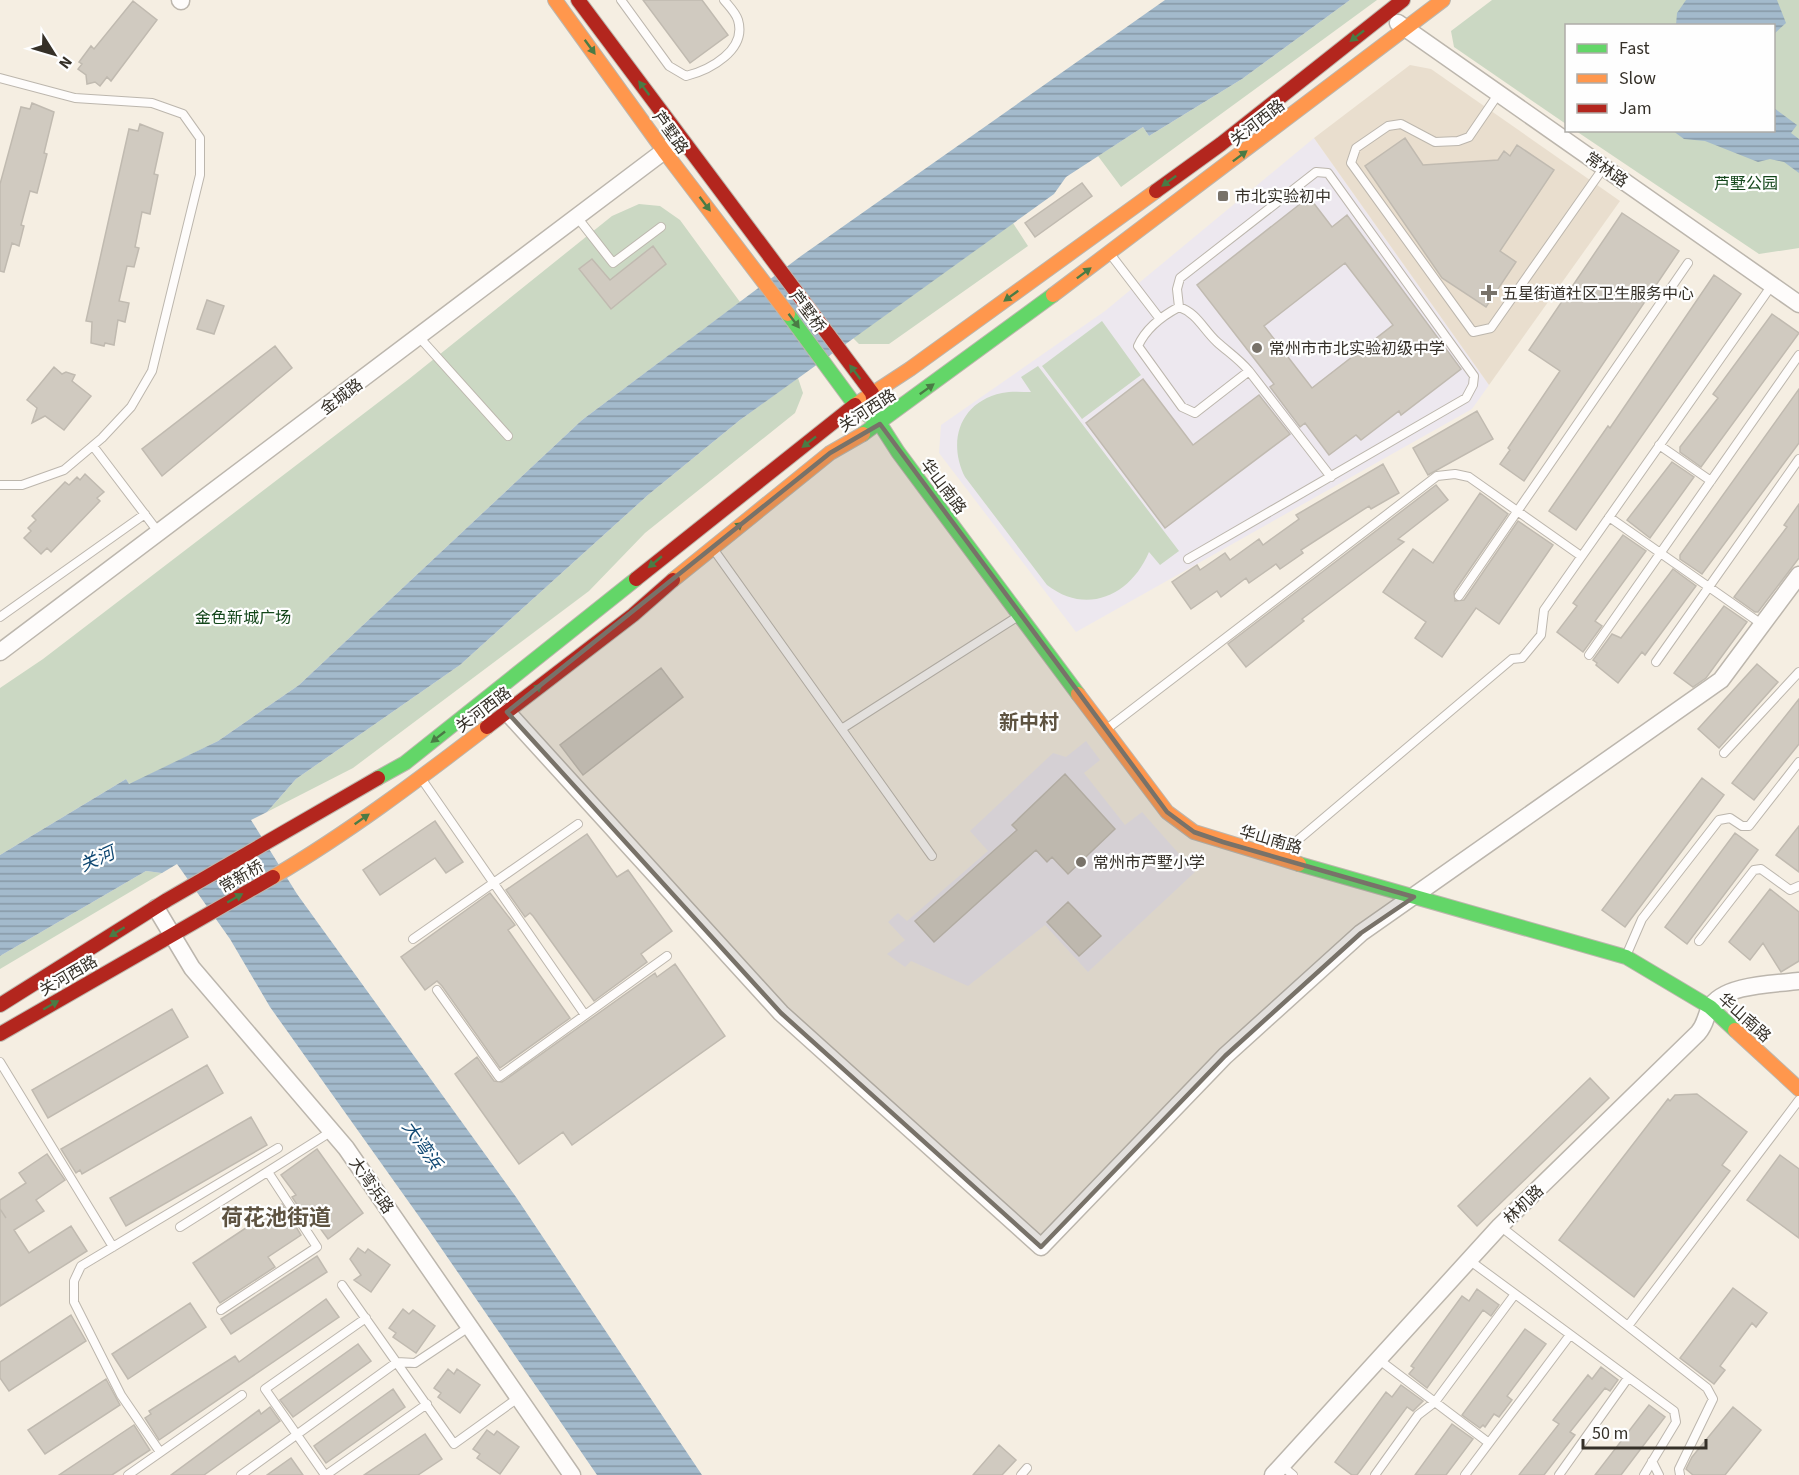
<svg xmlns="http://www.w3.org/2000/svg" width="1799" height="1475" font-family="'Source Sans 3','Noto Sans SC',sans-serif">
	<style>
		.education { fill: #ede8ef }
		.medical { fill: #e9dece }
		.park { fill: #cbd8c3 }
		.water { fill: url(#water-rules) }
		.building { fill: #d0cac0; stroke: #c0bab0; stroke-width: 1.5; fill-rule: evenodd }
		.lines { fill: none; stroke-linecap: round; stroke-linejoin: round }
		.lane-casing { stroke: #bcb6ad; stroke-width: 10 }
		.street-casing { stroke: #bcb6ad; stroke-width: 19 }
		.fast-casing { stroke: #bcb6ad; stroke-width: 16 }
		.slow-casing { stroke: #bcb6ad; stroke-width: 16 }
		.jam-casing { stroke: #bcb6ad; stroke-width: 16 }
		.lane { stroke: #fefcfb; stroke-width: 8 }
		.street { stroke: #fefcfb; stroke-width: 16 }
		.fast { stroke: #63d668; stroke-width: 14 }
		.slow { stroke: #ff974d; stroke-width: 14 }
		.jam { stroke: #b3261e; stroke-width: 14 }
		.oneway { fill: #4a7b45 }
		.marked { fill: #787269; fill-opacity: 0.2; stroke: #787269; stroke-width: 4.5; stroke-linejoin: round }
		.poi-dot { fill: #787269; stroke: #fefefe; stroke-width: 2 }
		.labels { text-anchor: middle; stroke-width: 4.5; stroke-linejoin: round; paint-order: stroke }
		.street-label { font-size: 16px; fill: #353028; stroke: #fefefe }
		.park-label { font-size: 16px; fill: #13461a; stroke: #fefefe }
		.poi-label { font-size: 16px; fill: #353028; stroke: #fefefe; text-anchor: start }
		.water-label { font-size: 18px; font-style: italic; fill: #114973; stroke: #fefefe }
		.quarter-label { font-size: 20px; font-weight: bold; fill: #5e5341; stroke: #fefefe }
		.district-label { font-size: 22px; font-weight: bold; fill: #5e5341; stroke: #fefefe }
	</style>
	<defs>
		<pattern id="water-rules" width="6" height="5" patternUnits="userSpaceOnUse" patternTransform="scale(1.5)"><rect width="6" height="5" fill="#a3bacc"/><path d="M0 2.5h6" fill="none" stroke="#8698a6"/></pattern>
	</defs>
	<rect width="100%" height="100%" fill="#f5eee2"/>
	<path class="education" d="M1314,138L1489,385L1472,409L1076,632L939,453L941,425L1105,311Z
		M1086,741L1100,760L1084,773L1125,825L1142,812L1195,872L1088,972L1045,925L968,986L911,961L905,967L887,954L905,940L888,922L898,913L907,921L988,851L970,831L1053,753L1066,757Z"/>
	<path class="medical" d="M1410,65L1431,69L1620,201L1489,385L1314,138Z"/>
	<path class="park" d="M1350,0H1377L1121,187L1098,156L1143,127L1149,136L1242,79Z
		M1492,0H1799V248L1759,254L1576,131L1774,130V26H1566V124L1454,47L1451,31Z
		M639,204L660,206L680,220L740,302L582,420L299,685L218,741L129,785L126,779L0,855V688L43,659L409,379L612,216Z
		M1013,223L1028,246L889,344H859L853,338Z
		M1102,321L1141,375L1082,419L1042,366Z
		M1038,366L1179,551L1160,565L1149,552C1131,595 1087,616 1047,585L965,477C947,441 960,402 1002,393C1011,391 1021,392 1031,392L1021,377Z
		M798,378L803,393L795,413L645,533L589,591L353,768L267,812L296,779L460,665L648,495L740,420Z
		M146,871L162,873L0,969V956Z"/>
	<path class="water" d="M1165,0H1350L1242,79L1149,136L1143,127L1066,177L1054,194L740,420L648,495L460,665L296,779L267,812L251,820L297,894L516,1197L702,1475H597L428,1229L270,1007L230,939L177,864L162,873L146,871L0,956V855L126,779L129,784L218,741L299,685L582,420L801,256Z
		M1686,0H1777L1786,23L1774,34V26L1676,25L1677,13Z
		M1774,108L1797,125L1791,133L1799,139V173L1784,162L1770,159L1758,162L1705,141L1684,139L1673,131L1774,130Z"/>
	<path class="building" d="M643,0H702L728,35L690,63Z
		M133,1L157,20L111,81L107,77L100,86L95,82L87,84L86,75L78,69L82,64L79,62L91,46L94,49Z
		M32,103L54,112L44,153L47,154L37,193L30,191L21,225L24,226L19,246L12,243L4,272L0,271V184L21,107L30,109Z
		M140,124L163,133L154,174L158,175L150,214L142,212L135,247L139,248L134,267L127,266L119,301L129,303L125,322L118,320L114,345L105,343L104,346L91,343L92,322L86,321L129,129L138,131Z
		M1405,138L1423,165L1498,160L1504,151L1510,156L1517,145L1554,170L1500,251L1516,262L1486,307L1442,278L1365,166Z
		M1082,183L1092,196L1035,237L1025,223Z
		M1309,197L1332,227L1347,215L1461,369L1401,415L1399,411L1361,440L1356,435L1329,455L1305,423L1300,427L1270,387L1274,384L1197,285ZM1345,263L1393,325L1312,388L1264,326Z
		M1622,213L1679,251L1524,481L1500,464L1510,450L1508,448L1560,371L1529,350Z
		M653,246L666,264L611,309L579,269L592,259L610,280Z
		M1714,275L1741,294L1576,530L1549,511L1608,426L1610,428Z
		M207,300L224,306L214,334L197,329Z
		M1772,314L1799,333L1701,467L1680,452V447L1718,398L1713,394Z
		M275,346L292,368L162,476L142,449Z
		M54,367L62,374L66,372L75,375L72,381L91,396L64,430L45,416L32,423L37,408L27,400Z
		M1143,379L1193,445L1259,395L1290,434L1165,528L1086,423Z
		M1799,389V443L1702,574L1680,559V555Z
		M1477,411L1493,439L1428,475L1413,448Z
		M1672,462L1694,477L1650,538L1627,520Z
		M1383,464L1399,493L1371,509L1369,506L1301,550L1303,553L1280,569L1276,564L1249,583L1246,578L1221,597L1217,591L1191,609L1172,582L1197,565L1200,570L1225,553L1230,560L1259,539L1263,545L1299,519L1296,515Z
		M85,474L104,492L97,498L100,501L51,552L47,548L41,554L24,538L31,531L28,528L36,520L32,516L65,482L69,485L77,477L80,480Z
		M1436,485L1448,500L1398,539L1404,542L1302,619L1304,621L1246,667L1228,644Z
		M1480,493L1508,514L1454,592L1455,601L1464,600L1518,521L1553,545L1499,624L1476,608L1442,657L1415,638L1426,622L1383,592L1413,549L1433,563Z
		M1799,504V558L1758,612H1755L1734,597L1787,527L1784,525Z
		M1623,535L1646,551L1595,621L1602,626L1583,652L1557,632L1577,606L1573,603Z
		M1673,569L1696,586L1645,655L1642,652L1618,683L1596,665L1597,663L1593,660L1612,634L1621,638Z
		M1724,606L1747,622L1706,678L1693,687L1674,673Z
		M1757,664L1778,682L1719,748L1698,729Z
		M661,668L683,697L583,775L560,745Z
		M1799,699V744L1754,800L1732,783Z
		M1065,774L1115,829L1068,874L1052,857L1047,862L1036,850L934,942L915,921L1017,830L1012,825Z
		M1702,778L1724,795L1625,927L1602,910Z
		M435,821L463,862L446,873L435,858L380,895L363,870Z
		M1799,826V872L1776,855Z
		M1735,833L1758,850L1687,944L1665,927Z
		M587,834L617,877L628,870L672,931L641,954L647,962L594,1001L533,916L530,913L525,917L506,890Z
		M1770,889L1799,912V961L1781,972L1763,943L1750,960L1729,942Z
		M490,893L515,925L508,930L570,1018L500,1068L442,986L437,981L425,990L401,957Z
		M1068,902L1101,936L1079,956L1047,922Z
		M675,964L725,1036L572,1145L563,1132L519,1164L455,1074L477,1057L494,1081L502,1082L655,973L657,977Z
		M172,1009L188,1037L48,1118L32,1090Z
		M207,1065L223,1093L82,1174L80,1170L76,1173L61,1149Z
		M1590,1078L1609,1098L1477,1226L1458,1206Z
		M1697,1094L1747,1132L1722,1165L1730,1171L1634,1297L1559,1240L1668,1099L1670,1101L1675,1095Z
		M251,1117L267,1145L126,1226L110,1198Z
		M317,1149L363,1213L328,1239L317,1224L312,1228L292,1197L296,1195L281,1175Z
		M47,1154L65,1180L36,1200L44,1211L14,1230L29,1253L71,1226L87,1251L0,1306V1209L6,1218L0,1209V1200L26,1183L19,1173Z
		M1780,1155L1799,1169V1238L1747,1200Z
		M282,1204L301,1235L268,1257L275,1267L220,1303L193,1263Z
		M358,1248L365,1253L368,1249L390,1265L371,1292L354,1280L361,1275L350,1259Z
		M317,1256L327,1272L231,1334L221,1319Z
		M1733,1288L1767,1313L1756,1327L1752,1323L1720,1366L1725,1370L1714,1384L1680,1358Z
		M1477,1289L1499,1305L1491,1316L1483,1310L1427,1388L1409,1374L1414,1368L1411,1366L1462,1296L1469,1301Z
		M326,1299L339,1317L159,1440L145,1418L151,1414L149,1411L235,1356L239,1362Z
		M190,1303L206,1327L128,1379L112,1354Z
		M403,1309L409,1314L413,1310L435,1326L416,1353L393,1337L396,1333L389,1328Z
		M71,1315L86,1341L9,1391L0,1378V1362Z
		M1525,1329L1546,1344L1507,1396L1512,1400L1499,1417L1494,1414L1485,1427L1483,1425L1480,1428L1462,1415Z
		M358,1344L371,1361L293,1417L280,1400Z
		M1601,1367L1618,1380L1610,1391L1605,1388L1570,1432L1575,1435L1544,1475H1519L1559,1424L1553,1420L1588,1375L1592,1379Z
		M448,1369L454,1374L457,1369L480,1385L460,1413L438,1397L441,1393L434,1388Z
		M106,1379L120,1405L45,1454L28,1430Z
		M1401,1385L1423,1401L1413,1411L1407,1407L1357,1475H1352L1335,1462L1386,1392L1392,1397Z
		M393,1389L405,1407L326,1463L314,1446Z
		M1649,1405L1665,1417L1621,1475H1595Z
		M270,1407L280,1421L204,1475H171L259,1410L261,1414Z
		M1733,1407L1761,1430L1725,1475H1693L1686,1469L1692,1457Z
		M1452,1424L1473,1439L1446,1475H1415Z
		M134,1425L150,1450L112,1475H59Z
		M487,1430L494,1435L497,1431L519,1447L500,1474L477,1458L480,1454L473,1449Z
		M425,1434L442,1459L418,1475H364Z
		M999,1445L1016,1460L1002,1475H973Z
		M291,1458L303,1475H267Z"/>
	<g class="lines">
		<defs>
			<path id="lane" d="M621,0L669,66L686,76C710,70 747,50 738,20C736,13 729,6 724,0
				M0,78L75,98L152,103L183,114L200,138V175L152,371L131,407L102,438L64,470L22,485H0
				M1499,93L1469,137L1458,141L1435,142L1401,124L1388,126L1356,148L1351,163L1473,332L1491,328L1604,167
				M577,217L613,263L661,227
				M1111,255L1160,319
				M1179,307L1177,289L1180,278L1316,172L1328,173L1474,376L1473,385L1466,398L1188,559
				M419,337L508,436
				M1249,371L1195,413L1182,407L1138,346C1146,328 1162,316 1179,307C1197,313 1203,329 1217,342C1228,352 1239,359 1249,371L1331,477
				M1659,445L1711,481
				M93,446L159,533
				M1609,517L1763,625
				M714,550L932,856
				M1459,596L1688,263
				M0,617L145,514
				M1589,655L1799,355
				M1656,662L1799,459
				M843,728L1020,615
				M1108,728L1437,476L1455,474L1469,477L1581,556
				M1724,753L1799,672
				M423,781L585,1015
				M1279,856L1512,659L1522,658L1541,635L1544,610L1772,285
				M413,939L578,824
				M1699,941L1754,870L1761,869L1790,890L1799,886
				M1626,956L1642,919L1719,820L1730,818L1742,826H1749L1799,762
				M437,990L499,1077L667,956
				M0,1062L113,1247
				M1500,1226L1707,1388L1713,1399L1679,1469L1680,1475
				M180,1227L332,1131
				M1469,1260L1674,1411L1676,1422L1644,1475
				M342,1285L454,1444L518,1398
				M221,1310L317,1247L268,1172
				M1628,1326L1799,1100
				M1378,1359L1489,1443
				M160,1452L121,1395L74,1302V1281L81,1266L278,1148
				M1652,1461L1659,1475
				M1281,1465L1293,1475
				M128,1475L242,1395
				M241,1475L397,1362L415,1363L469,1327
				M325,1475L265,1389L366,1318
				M326,1475L427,1404
				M1021,1475L1027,1468
				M1375,1475L1418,1415L1435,1402L1515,1294
				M1465,1475L1570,1335
				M1559,1475L1628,1378"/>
			<path id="street" d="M180,0L181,1
				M1398,23L1799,304
				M0,652L672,145
				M507,712L781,1013L1041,1247L1225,1056L1361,933L1721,680L1799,575
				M156,908L192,968L346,1148L572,1475
				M1273,1475L1500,1226L1698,1033C1706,1024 1705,1017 1710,1008C1722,984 1776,984 1799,981"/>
			<path id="fast" d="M788,314L855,405L869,416
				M874,402L880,424L898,452L1078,694
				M863,434L1053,295
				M378,778L405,763L636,579
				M1299,864L1626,957L1710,1007L1735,1030"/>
			<path id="slow" d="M555,0L664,151L788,314
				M1053,295L1443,0
				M855,405L910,369L1156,191
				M673,580L830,453L863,434
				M1078,694L1167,812L1194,832L1299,864
				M273,877C348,833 418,780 487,727
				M1735,1030L1799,1089"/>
			<path id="jam" d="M578,0L872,393L874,402
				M1156,191L1221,144L1403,0
				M636,579L855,405
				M487,727L633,615L673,580
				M0,1005L167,900L378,778
				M0,1034L273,877"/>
		</defs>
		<use href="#lane" class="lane-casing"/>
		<use href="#street" class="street-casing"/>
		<use href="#fast" class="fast-casing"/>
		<use href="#slow" class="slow-casing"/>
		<use href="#jam" class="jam-casing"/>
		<use href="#lane" class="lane"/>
		<use href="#street" class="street"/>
		<use href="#fast" class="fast"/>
		<use href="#slow" class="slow"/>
		<use href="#jam" class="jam"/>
	</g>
	<defs><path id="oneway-solid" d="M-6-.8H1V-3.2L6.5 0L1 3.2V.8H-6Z" transform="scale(1.5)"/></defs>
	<g class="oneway">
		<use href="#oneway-solid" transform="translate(1357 36) rotate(142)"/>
		<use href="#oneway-solid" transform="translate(590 47) rotate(54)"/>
		<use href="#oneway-solid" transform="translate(644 88) rotate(-127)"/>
		<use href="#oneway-solid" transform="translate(1240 156) rotate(-37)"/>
		<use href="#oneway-solid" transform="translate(1169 181) rotate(144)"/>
		<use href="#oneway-solid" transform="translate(705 204) rotate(53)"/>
		<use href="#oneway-solid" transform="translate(1084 273) rotate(-37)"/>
		<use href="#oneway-solid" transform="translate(1011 296) rotate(144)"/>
		<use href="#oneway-solid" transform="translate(794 321) rotate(53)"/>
		<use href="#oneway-solid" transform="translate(855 372) rotate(-127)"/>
		<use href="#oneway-solid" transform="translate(927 389) rotate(-36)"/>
		<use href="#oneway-solid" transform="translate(809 442) rotate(142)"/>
		<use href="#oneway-solid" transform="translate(736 528) rotate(-38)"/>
		<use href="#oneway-solid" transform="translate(655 562) rotate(140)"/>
		<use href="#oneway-solid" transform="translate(535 690) rotate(-38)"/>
		<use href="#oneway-solid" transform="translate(438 737) rotate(142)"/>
		<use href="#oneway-solid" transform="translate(362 819) rotate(-35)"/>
		<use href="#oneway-solid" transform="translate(235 898) rotate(-30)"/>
		<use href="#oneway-solid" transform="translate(117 932) rotate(148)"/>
		<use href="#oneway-solid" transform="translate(51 1005) rotate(-30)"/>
	</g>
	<path class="marked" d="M880,424L1167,812L1194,832L1223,842L1414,897L1361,933L1225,1056L1041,1247L781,1013L507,712L830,453Z"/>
	<g class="poi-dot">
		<rect x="1217" y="190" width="12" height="12" rx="3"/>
		<path d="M1486 284h6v6h6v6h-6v6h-6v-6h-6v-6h6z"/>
		<circle cx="1257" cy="348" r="6"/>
		<circle cx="1081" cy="862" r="6"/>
	</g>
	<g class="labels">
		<g class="street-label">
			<text transform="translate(1257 122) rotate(-38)" y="6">关河西路</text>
			<text transform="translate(671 132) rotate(54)" y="6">芦墅路</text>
			<text transform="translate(1607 169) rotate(35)" y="6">常林路</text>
			<text transform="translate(808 311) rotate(53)" y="6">芦墅桥</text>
			<text transform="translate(341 396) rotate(-37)" y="6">金城路</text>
			<text transform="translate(867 410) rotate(-33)" y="6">关河西路</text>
			<text transform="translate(944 486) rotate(53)" y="6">华山南路</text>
			<text transform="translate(483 709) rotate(-37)" y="6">关河西路</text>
			<text transform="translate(1271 839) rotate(16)" y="6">华山南路</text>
			<text transform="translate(241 876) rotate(-30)" y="6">常新桥</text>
			<text transform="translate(68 975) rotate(-30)" y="6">关河西路</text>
			<text transform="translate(1745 1017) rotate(42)" y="6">华山南路</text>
			<text transform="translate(372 1185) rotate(55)" y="6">大湾浜路</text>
			<text transform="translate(1523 1204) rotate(-44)" y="6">林机路</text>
		</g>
		<g class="park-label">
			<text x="1746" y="189">芦墅公园</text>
			<text x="243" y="623">金色新城广场</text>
		</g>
		<g class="poi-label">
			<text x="1235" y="202">市北实验初中</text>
			<text x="1502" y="299">五星街道社区卫生服务中心</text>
			<text x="1269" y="354">常州市市北实验初级中学</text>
			<text x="1093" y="868">常州市芦墅小学</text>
		</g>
		<g class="water-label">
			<text transform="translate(97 859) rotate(-24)" y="6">关河</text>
			<text transform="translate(422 1145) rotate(55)" y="6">大湾浜</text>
		</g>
		<g class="quarter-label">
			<text x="1029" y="729">新中村</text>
		</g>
		<g class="district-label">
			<text x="276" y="1225">荷花池街道</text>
		</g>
	</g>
	<rect x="1565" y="24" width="210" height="108" fill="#fefefe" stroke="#aeaca8" stroke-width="1.5"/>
	<rect x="1577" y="44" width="30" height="9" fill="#63d668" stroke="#aeaca8" stroke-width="1.5"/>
	<text x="1619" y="54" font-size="18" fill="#353028">Fast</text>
	<rect x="1577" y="74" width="30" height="9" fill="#ff974d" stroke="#aeaca8" stroke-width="1.5"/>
	<text x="1619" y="84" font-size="18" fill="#353028">Slow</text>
	<rect x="1577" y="104" width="30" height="9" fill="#b3261e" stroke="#aeaca8" stroke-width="1.5"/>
	<text x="1619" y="114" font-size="18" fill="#353028">Jam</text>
	<g transform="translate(54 54) rotate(127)" stroke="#fefefe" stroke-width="4.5" paint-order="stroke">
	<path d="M0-4.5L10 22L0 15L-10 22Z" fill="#353028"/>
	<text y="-9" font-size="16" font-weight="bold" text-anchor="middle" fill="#353028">N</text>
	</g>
	<path d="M1583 1439v9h123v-9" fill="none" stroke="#353028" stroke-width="3"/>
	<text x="1592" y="1439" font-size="18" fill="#353028" stroke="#fefefe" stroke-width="4.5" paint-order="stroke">50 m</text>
</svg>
